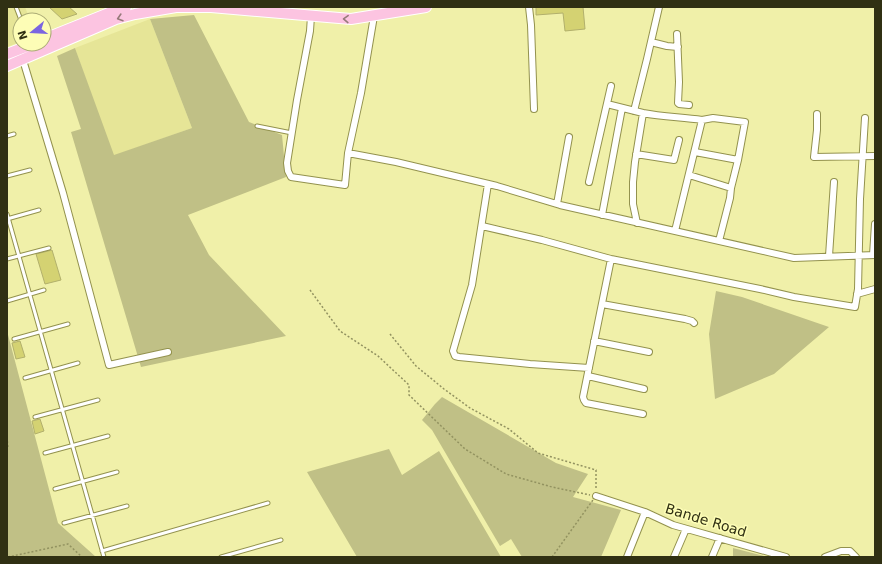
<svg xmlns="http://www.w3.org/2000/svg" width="882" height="564" font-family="'DejaVu Sans',sans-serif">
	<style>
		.built { fill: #e6e597 }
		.green { fill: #c0c086 }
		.building { fill: #d4d272; stroke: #b2b06c }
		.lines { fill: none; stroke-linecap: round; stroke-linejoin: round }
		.lane-casing { stroke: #93924e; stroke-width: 5 }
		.street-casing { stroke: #93924e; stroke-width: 8 }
		.primary-casing { stroke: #fff; stroke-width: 12 }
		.path { stroke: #929260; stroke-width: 1.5; stroke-dasharray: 2 2; stroke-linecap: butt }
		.lane { stroke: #fff; stroke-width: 3 }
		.street { stroke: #fff; stroke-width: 6 }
		.primary { stroke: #fcc4e1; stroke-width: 10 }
		.oneway { stroke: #967a7a }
		.labels { text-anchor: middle; stroke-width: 3; stroke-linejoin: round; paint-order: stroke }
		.street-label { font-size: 14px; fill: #303013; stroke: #fdfdb6 }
	</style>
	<rect width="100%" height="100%" fill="#f0f0a9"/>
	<path class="built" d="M7,7H25L30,20H20V42L7,47Z
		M150,19L192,128L113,156L75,48Z"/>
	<path class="green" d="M194,15L249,122L282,135L286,177L188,215L209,255L286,336L141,367L71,132L81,129L57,56L75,48L114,155L192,128L150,19Z
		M716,291L742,297L829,327L774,374L715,399L709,334Z
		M7,331L58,523L96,557H7Z
		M442,397L556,463L588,474L573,497L621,510L601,557H522L511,539L500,546L432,430L422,420L435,404Z
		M389,449L402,475L439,451L501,557H357L307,472Z
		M733,548L768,557H733Z"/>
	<path class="building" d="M49,7H69L77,14L62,19Z
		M536,7H583L585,29L565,31L563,13L536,15Z
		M52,250L61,280L45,284L36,254Z
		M20,341L25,357L16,359L12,343Z
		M40,419L44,431L35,434L32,421Z"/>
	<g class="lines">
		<defs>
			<path id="lane" d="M16,7L21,20
				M257,126L292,133
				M7,136L14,134
				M7,176L30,170
				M7,214L104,557
				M7,219L39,210
				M7,259L49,248
				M7,301L44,290
				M14,339L68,324
				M25,378L78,363
				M35,417L98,400
				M45,453L108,436
				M55,489L117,472
				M64,523L127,506
				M102,551L268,503
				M221,557L281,540"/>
			<path id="street" d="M529,7L531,25L534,109
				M311,16L310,31L297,100L287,163L288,171L291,177L345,185L348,153L361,93L374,16
				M677,34L679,82L678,103L679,104L689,105
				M651,42L667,46L678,47
				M23,60L63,193L109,365L168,352
				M607,104L643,113L635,162L633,182V204L637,223
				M634,111L647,59L659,7
				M643,113C663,117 682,117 702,120L675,231
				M817,114V130L814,157L875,156
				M702,120L713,118L745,122L738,160
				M695,152L738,160L731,188
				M348,153L396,162L497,186L560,205L794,258L875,255
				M636,154L674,160L679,140
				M689,175L731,188L730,198L719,241
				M589,182L611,86
				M488,184L472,285L453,351L455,356L459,357L530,364L589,368
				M557,204L569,137
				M602,215L622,108
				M482,226L542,240L611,259L760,289L794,297L855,307L858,289L860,199L865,118
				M873,255L875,224
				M829,256L834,182
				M611,259L583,397L584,400L586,403L643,414
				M857,294L875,289
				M602,304L685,319L692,321L694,323
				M594,341L649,352
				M588,376L644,389
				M596,496L645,512L673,525L786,557
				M627,557L645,512
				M674,557L686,529
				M712,557L720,538
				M825,557L841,551H850L856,557"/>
			<path id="primary" d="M44,39L114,11L126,7
				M7,54L33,44
				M7,66L116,19L135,14L176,7H211L351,19L426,7"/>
		</defs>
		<use href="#lane" class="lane-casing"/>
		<use href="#street" class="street-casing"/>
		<use href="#primary" class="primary-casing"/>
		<path class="path" d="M310,290L340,331L378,356L409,385V395L465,449L506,474L552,487L590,495
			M390,334L416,366L444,389L470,408L509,429L538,453L596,470V489
			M7,437L8,449
			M8,557L68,544L82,557
			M552,557L593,500"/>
		<use href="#lane" class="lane"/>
		<use href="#street" class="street"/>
		<use href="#primary" class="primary"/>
	</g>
	<defs><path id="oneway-chevron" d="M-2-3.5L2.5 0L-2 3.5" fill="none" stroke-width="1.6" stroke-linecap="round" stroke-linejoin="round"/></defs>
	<g class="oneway">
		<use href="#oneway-chevron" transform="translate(120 18) rotate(163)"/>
		<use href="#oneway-chevron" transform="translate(346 19) rotate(-178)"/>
	</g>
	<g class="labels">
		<g class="street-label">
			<text transform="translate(706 520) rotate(17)" y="5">Bande Road</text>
		</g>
	</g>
	<rect width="882" height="564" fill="none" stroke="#303013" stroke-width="16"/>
	<g transform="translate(32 32) rotate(252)"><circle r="19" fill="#fdfdb6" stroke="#abab75"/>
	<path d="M0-3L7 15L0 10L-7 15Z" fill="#7b65e0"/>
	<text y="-6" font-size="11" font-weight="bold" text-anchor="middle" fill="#303013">N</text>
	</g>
</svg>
